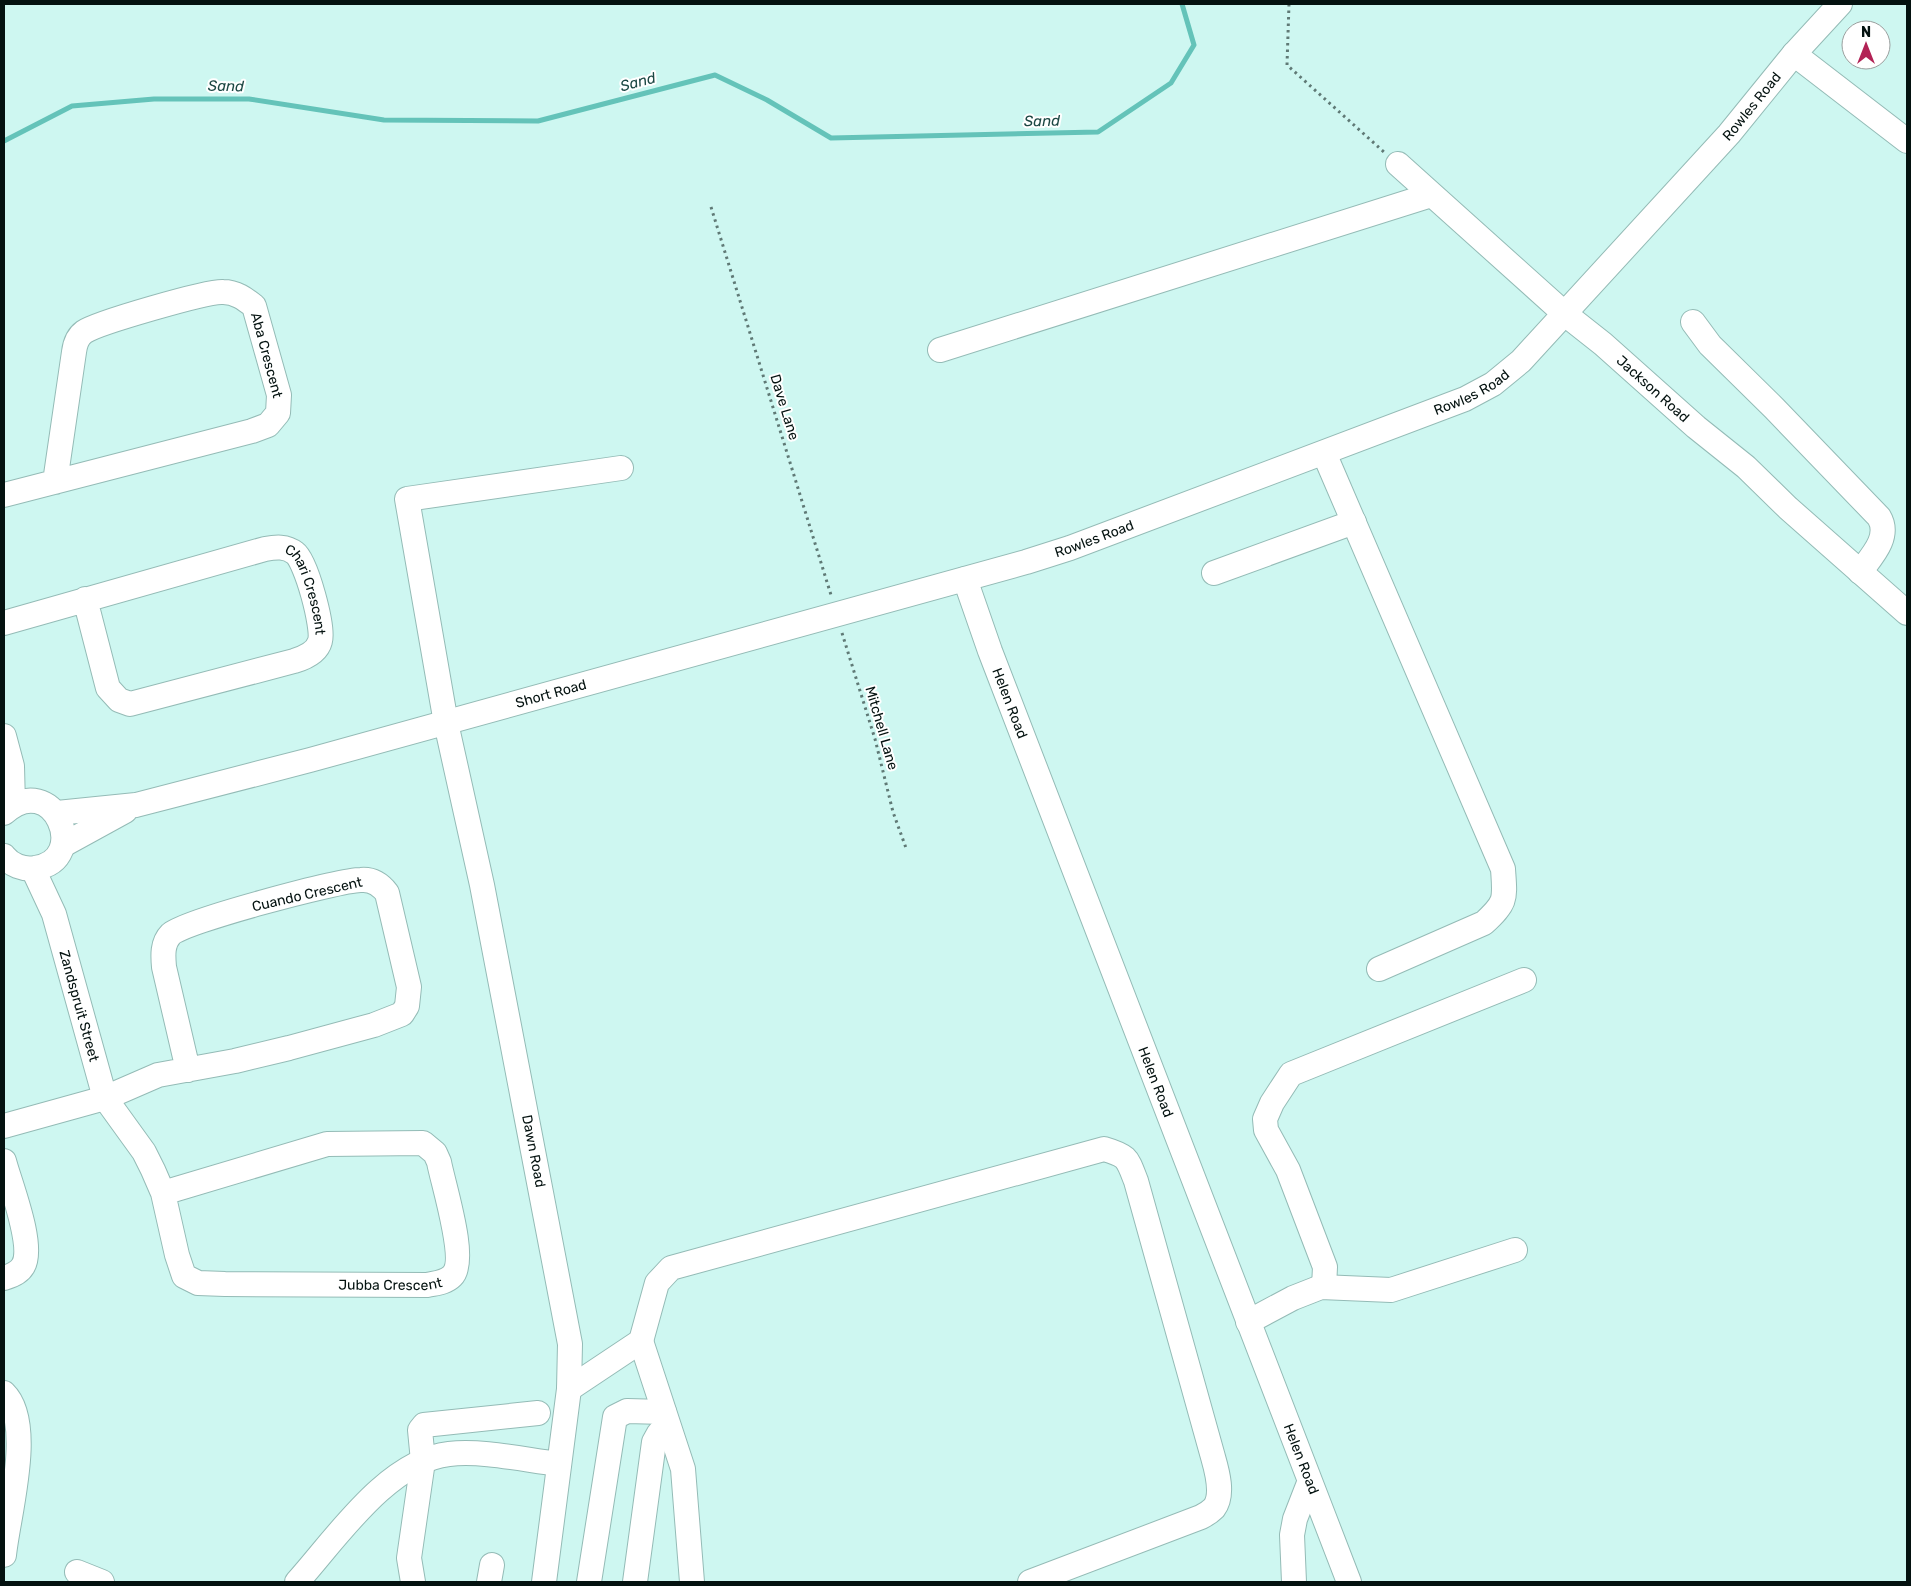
<svg xmlns="http://www.w3.org/2000/svg" width="1911" height="1586" font-family="Rubik,sans-serif">
	<style>
		.lines { fill: none; stroke-linecap: round; stroke-linejoin: round }
		.stream { stroke: #64c3b9; stroke-width: 5 }
		.minor-casing { stroke: #94bbb6; stroke-width: 26 }
		.path { stroke: #5f7975; stroke-width: 3; stroke-dasharray: 2.5 4; stroke-linecap: butt }
		.minor { stroke: #fff; stroke-width: 24 }
		.labels { text-anchor: middle; stroke-width: 4; stroke-linejoin: round; paint-order: stroke }
		.street-label { font-size: 14px; fill: #041210; stroke: #fff }
		.water-label { font-size: 15px; font-style: italic; fill: #1b4743; stroke: #fff }
	</style>
	<rect width="100%" height="100%" fill="#cef7f1"/>
	<g class="lines">
		<path class="stream" d="M4,141L72,106L154,99H249L384,120L538,121L715,75L767,100L831,138L1098,132L1171,83L1194,45L1182,4"/>
		<defs>
			<g id="minor">
				<path d="M1794,54L1907,141"/>
				<path id="s1" d="M1398,164L1565,314L1603,344L1696,427L1746,467L1788,508L1907,613"/>
				<path d="M1693,322L1710,345L1774,408L1879,517C1891,537 1871,557 1860,572"/>
				<path d="M940,350L1431,195"/>
				<path d="M1324,453L1503,869C1505,899 1507,902 1484,923L1379,969"/>
				<path d="M4,495L252,431L268,425L278,413L279,395L254,306C245,299 236,292 223,292C207,291 97,323 84,332C77,337 75,344 74,352L55,482"/>
				<path d="M1214,573L1354,522"/>
				<path id="s2" d="M965,579L990,651L1349,1582"/>
				<path id="s3" d="M4,623L265,549C276,547 286,546 295,553C306,561 324,627 320,641C317,653 304,658 294,661L130,704L119,700L108,688L85,599"/>
				<path d="M4,736L12,766L13,805"/>
				<path d="M4,813C53,768 92,860 35,868C23,870 11,865 4,856"/>
				<path id="s4" d="M57,813L136,805L310,760L1026,562L1070,548L1465,399L1493,384L1521,361L1729,134L1794,54L1840,4"/>
				<path d="M63,845L125,811"/>
				<path id="s5" d="M33,869L54,914L105,1098L144,1152L153,1170L163,1193L177,1255L184,1276L198,1283L225,1284L427,1285C436,1283 445,1283 452,1276C468,1261 443,1184 439,1162L435,1153L423,1143L327,1144L163,1193"/>
				<path d="M4,1126L105,1098L158,1075L235,1061L289,1048L374,1025L402,1014L407,1006L409,987L387,893C380,884 372,879 361,880C339,880 182,922 171,934C162,943 163,956 164,967L188,1070"/>
				<path d="M4,1161C10,1184 35,1246 23,1266C19,1273 11,1276 4,1278"/>
				<path d="M1324,1287L1325,1267L1288,1170L1266,1130L1265,1119L1272,1103L1291,1074L1524,980"/>
				<path d="M1248,1322L1293,1298L1321,1287L1391,1290L1515,1250"/>
				<path d="M641,1341L683,1469L692,1582"/>
				<path d="M569,1389L641,1341L657,1283L671,1268L1104,1149C1128,1156 1127,1158 1136,1181L1213,1457C1217,1471 1224,1495 1214,1508C1211,1511 1205,1515 1201,1517L1030,1582"/>
				<path d="M4,1393C35,1423 8,1515 4,1555"/>
				<path d="M77,1572L102,1582"/>
				<path d="M297,1582C335,1540 387,1461 449,1454C482,1450 525,1460 559,1464"/>
				<path d="M413,1582L409,1558L423,1461L420,1430L424,1425L538,1413"/>
				<path d="M489,1582L492,1565"/>
				<path d="M544,1582L569,1389L570,1344L482,885L446,723L407,499L621,468"/>
				<path d="M589,1582L615,1417L627,1411L664,1412"/>
				<path d="M635,1582L654,1442L659,1433L669,1428"/>
				<path d="M1294,1582L1292,1535L1295,1519L1309,1483"/>
			</g>
		</defs>
		<use href="#minor" class="minor-casing"/>
		<path class="path" d="M1289,4L1287,65L1384,152
			M711,207L831,595
			M842,633L875,739L893,812L906,848"/>
		<use href="#minor" class="minor"/>
	</g>
	<g class="labels">
		<g class="street-label">
			<text dy="5" stroke="none"><textPath href="#s4" startOffset="1882">Rowles Road</textPath></text>
			<text transform="translate(267 355) rotate(75)" y="5">Aba Crescent</text>
			<text dy="5" stroke="none"><textPath href="#s1" startOffset="340">Jackson Road</textPath></text>
			<text dy="5" stroke="none"><textPath href="#s4" startOffset="1479">Rowles Road</textPath></text>
			<text transform="translate(785 407) rotate(73)" y="5">Dave Lane</text>
			<text dy="5" stroke="none"><textPath href="#s4" startOffset="1074">Rowles Road</textPath></text>
			<text dy="5" stroke="none"><textPath href="#s3" startOffset="341">Chari Crescent</textPath></text>
			<text dy="5" stroke="none"><textPath href="#s4" startOffset="509">Short Road</textPath></text>
			<text dy="5" stroke="none"><textPath href="#s2" startOffset="132">Helen Road</textPath></text>
			<text transform="translate(882 728) rotate(74)" y="5">Mitchell Lane</text>
			<text transform="translate(307 894) rotate(-13)" y="5">Cuando Crescent</text>
			<text dy="5" stroke="none"><textPath href="#s5" startOffset="145">Zandspruit Street</textPath></text>
			<text dy="5" stroke="none"><textPath href="#s2" startOffset="538">Helen Road</textPath></text>
			<text transform="translate(534 1151) rotate(79)" y="5">Dawn Road</text>
			<text dy="5" stroke="none"><textPath href="#s5" startOffset="646">Jubba Crescent</textPath></text>
			<text dy="5" stroke="none"><textPath href="#s2" startOffset="942">Helen Road</textPath></text>
		</g>
		<g class="water-label">
			<text transform="translate(638 82) rotate(-15)" y="5">Sand</text>
			<text transform="translate(226 86) rotate(1)" y="5">Sand</text>
			<text transform="translate(1042 121) rotate(-1)" y="5">Sand</text>
		</g>
	</g>
	<rect width="1911" height="1586" fill="none" stroke="#041210" stroke-width="10"/>
	<g transform="translate(1866 45)"><circle r="24" fill="#ffffff" stroke="#9ba09f"/>
	<path d="M0-4L9 19L0 12L-9 19Z" fill="#b22255"/>
	<text y="-8" font-size="14" font-weight="bold" text-anchor="middle" fill="#041210">N</text>
	</g>
</svg>
